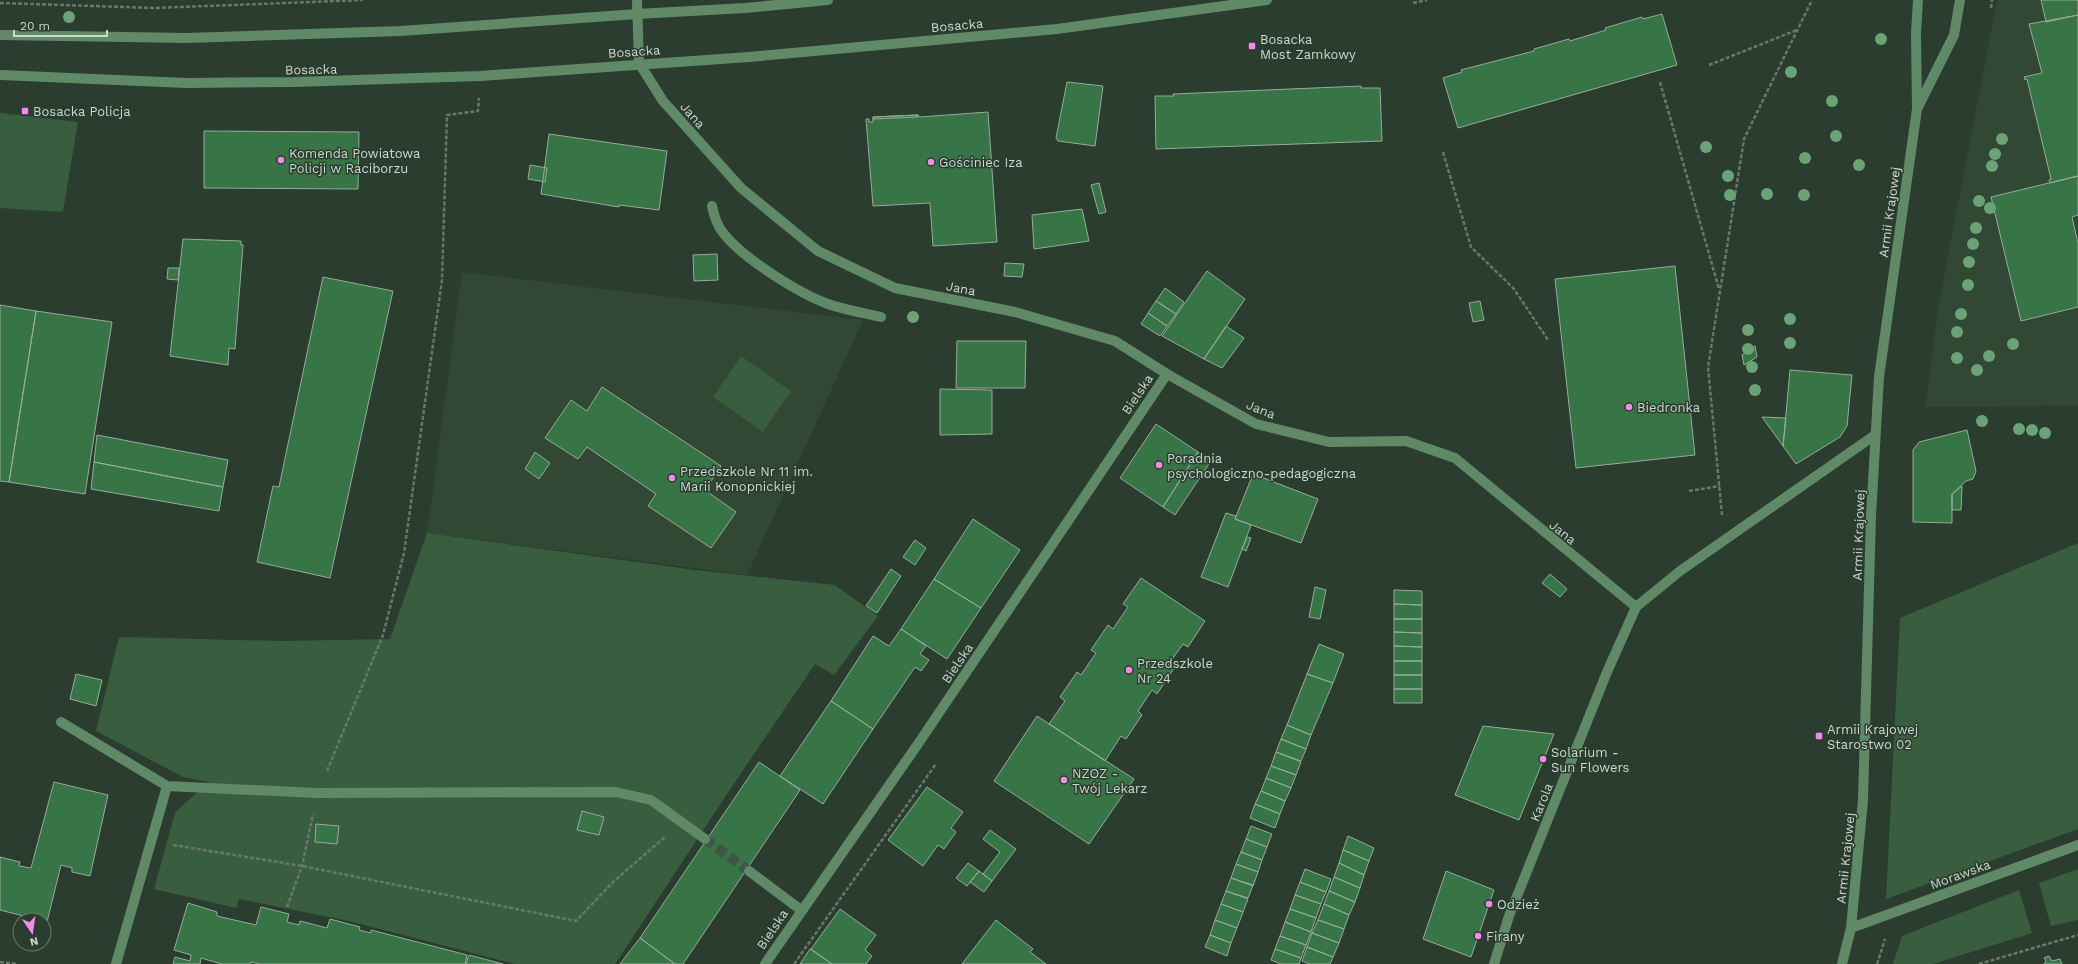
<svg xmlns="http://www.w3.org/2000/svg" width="2078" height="964" font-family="'Work Sans',sans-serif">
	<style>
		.built { fill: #304834 }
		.green { fill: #385e3f }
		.building { fill: #377446; stroke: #97ac9a }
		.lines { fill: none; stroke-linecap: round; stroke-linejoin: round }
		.minor-tunnel { stroke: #425446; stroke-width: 10; stroke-dasharray: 10 5; stroke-linecap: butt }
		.path { stroke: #68786b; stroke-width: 2.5; stroke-dasharray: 4 2; stroke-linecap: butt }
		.minor { stroke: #608a67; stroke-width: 10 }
		.tree { fill: #6ba376 }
		.poi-dot { fill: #f589ee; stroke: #2a3d2e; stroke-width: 1.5 }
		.labels { text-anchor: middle; stroke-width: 3; stroke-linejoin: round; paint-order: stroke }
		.street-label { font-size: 13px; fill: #ccd7cd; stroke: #2a3d2e }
		.poi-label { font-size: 13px; fill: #ccd7cd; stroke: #2a3d2e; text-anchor: start }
	</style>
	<rect width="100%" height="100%" fill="#2a3d2e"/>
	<path class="built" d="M1997,0H2078V406L1925,407L1939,302Z
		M462,272L863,320L747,575L427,533Z"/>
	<path class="green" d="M0,113L78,122L63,212L0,208Z
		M741,356L791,391L763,432L713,397Z
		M427,533L695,570L835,585L878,616L834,675L815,664L731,788L615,964H515L349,921L239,899L236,908L154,889L175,813L208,782L183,777L96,731L119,637L281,641L390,639Z
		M2078,543V829L1886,899L1900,618Z
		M2078,869V920L2051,926L2039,883Z
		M2019,890L2032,933L1933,964H1893L1902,936Z"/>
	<path class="building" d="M2041,0H2078V15L2046,22Z
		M1662,14L1677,65L1458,128L1443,78L1462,72L1461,70L1534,51V49L1569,39L1570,41L1606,30L1605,28L1642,17L1643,19Z
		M2078,15V176L2050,183L2049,180L2051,179L2027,79L2025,80L2024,77L2042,73L2029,24Z
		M1067,82L1103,86L1095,146L1058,141L1056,138Z
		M1361,86V88H1380L1382,141L1156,149L1155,96H1174L1173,94Z
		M988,112L997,242L933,246L930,203L873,206L866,119H869V122H873V117L918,115L920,117Z
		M918,115V117L873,119V117Z
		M204,131L359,132L358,189L204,188Z
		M549,134L667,151L659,210L619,205V207L541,194Z
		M530,165L547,168L545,182L528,179Z
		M2078,176V215L2072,217L2078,243V307L2021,321L1991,197Z
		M1099,183L1106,212L1099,214L1091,185Z
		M1082,209L1089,241L1034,249L1032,215Z
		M183,239L241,241V245H243L235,349L229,348L228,365L170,356Z
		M717,254L718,280L694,281L693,255Z
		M1005,263L1024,264L1022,277L1004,276Z
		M1675,266L1695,455L1576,468L1555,279Z
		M168,268H179L178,280L167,279Z
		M1207,271L1245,299L1204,359L1162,336Z
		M323,277L393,291L330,578L257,562L273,486L279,487Z
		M1165,288L1184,302L1176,314L1156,301Z
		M1156,301L1176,314L1167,326L1148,313Z
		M1480,301L1484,320L1473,322L1469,303Z
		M0,305L36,311L9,482L0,481Z
		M36,311L112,322L85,494L9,482Z
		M1148,313L1167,326L1160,336L1141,324Z
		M1226,326L1244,338L1222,368L1204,359Z
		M957,341H1026L1025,388H956Z
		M1755,346L1757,357L1744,365L1742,355Z
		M1790,370L1852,375L1847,426L1840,437L1796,464L1783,446Z
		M602,387L721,466L705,490L736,512L711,548L648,506L656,494L587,447L578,459L545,438L571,400L587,411Z
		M940,389L992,390V434L940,435Z
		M1762,417L1786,418L1783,446Z
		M1156,424L1198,452L1163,507L1120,478Z
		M1967,430L1976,471L1973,479L1966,481L1952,494V523L1913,522V450L1919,442Z
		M97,435L228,460L223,487L94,462Z
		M535,452L550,463L539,479L525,469Z
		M1198,452L1211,461L1175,515L1163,507Z
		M94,462L223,487L219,511L91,489Z
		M1253,474L1318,499L1301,543L1235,519Z
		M1962,486L1961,510H1952V494Z
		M1226,513L1236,516L1235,519L1251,525L1228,587L1201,577Z
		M973,519L1020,550L981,608L934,579Z
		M1247,537L1251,538L1246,551L1242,549Z
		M915,540L926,548L915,565L903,557Z
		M891,569L901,576L877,613L866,606Z
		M1550,574L1567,589L1560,597L1542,583Z
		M1141,578L1205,621L1188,647L1183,644L1168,665L1174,668L1157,694L1152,690L1138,711L1142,715L1126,739L1121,736L1105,761L1049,724L1065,701L1060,697L1077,672L1081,675L1096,653L1091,650L1108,625L1113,629L1128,607L1123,604Z
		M934,579L981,608L947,659L901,629Z
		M1315,587L1326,590L1320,619L1309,617Z
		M1394,590L1422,591V605L1394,604Z
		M1394,604L1422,605V619H1394Z
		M1394,619H1422V633L1394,632Z
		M901,629L926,646L920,654L929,660L921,671L915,667L873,729L831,701L873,636L889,646Z
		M1394,632L1422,633V647L1394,646Z
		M1319,644L1344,654L1333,683L1307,674Z
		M1394,646L1422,647V661H1394Z
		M1394,661H1422V675H1394Z
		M76,674L102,680L96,706L70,699Z
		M1307,674L1333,683L1311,735L1287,725Z
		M1394,675H1422V689H1394Z
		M1394,689H1422V703H1394Z
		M831,701L873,729L823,804L780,776Z
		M1037,716L1134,779L1089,844L994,781Z
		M1287,725L1311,735L1306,749L1281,739Z
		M1483,726L1554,734L1519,820L1455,795Z
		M1281,739L1306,749L1301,761L1276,752Z
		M1276,752L1301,762L1296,775L1271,766Z
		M759,762L800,790L683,964H675L640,938Z
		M1271,766L1296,775L1291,788L1266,778Z
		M1266,778L1291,788L1285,801L1261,791Z
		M54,782L108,795L90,876L72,872V868L61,865L47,922L0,910V857L20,862L19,866L31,868Z
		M927,787L963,812L951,828L956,832L944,849L938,845L923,866L888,840Z
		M1261,791L1285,801L1280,814L1255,804Z
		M1255,804L1280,814L1275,828L1250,818Z
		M582,811L604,817L599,835L577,830Z
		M316,824L339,826L337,844L315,842Z
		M1251,826L1272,834L1267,847L1246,839Z
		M990,830L1016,849L992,881L983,874L1000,852L983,839Z
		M1348,836L1374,848L1369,861L1343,850Z
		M1246,839L1267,847L1262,860L1241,852Z
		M1343,850L1369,861L1364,875L1339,863Z
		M1241,852L1262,860L1258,872L1236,864Z
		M968,863L979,871L967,886L956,878Z
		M1339,863L1364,875L1360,888L1334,877Z
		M1236,864L1258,872L1253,886L1231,878Z
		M1305,869L1331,879L1326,892L1300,882Z
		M979,871L992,881L984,892L970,882Z
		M1446,871L1494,890L1471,957L1423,939Z
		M1334,877L1360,888L1355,902L1329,891Z
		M1231,878L1253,885L1248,898L1226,891Z
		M1300,882L1326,892L1321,904L1295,895Z
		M1226,891L1248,899L1243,912L1221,904Z
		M1329,891L1355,902L1349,915L1324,904Z
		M1295,895L1321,904L1316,918L1290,909Z
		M188,903L217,912V916L256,925L261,907L289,914L287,922L299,925L300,921L327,928L330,919L360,927L359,930L371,933V930L467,955L465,964H260L251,962L250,964H222L201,958L200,964H173L175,957L190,961L191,955L174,950Z
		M1221,904L1243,912L1237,928L1215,920Z
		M1324,904L1349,915L1344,929L1318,920Z
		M840,909L876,935L865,950L872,956L866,964H832L811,949Z
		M1290,909L1316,918L1311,932L1285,922Z
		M996,920L1033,949L1030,952L1046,964H962Z
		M1215,920L1237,928L1231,943L1210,935Z
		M1318,920L1344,929L1339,943L1312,933Z
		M1285,922L1311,932L1306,945L1280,936Z
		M1312,933L1339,943L1333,957L1307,947Z
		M1210,935L1231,943L1227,956L1205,947Z
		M1280,936L1306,945L1301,958L1275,949Z
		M640,938L675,964H620Z
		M1307,947L1333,957L1330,964H1310L1302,961Z
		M810,949L832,964H800Z
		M1275,949L1301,958L1299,964H1281L1271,960Z
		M469,955L503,964H466Z
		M2049,956L2052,961L2060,959L2062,964H2044L2046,961L2044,958Z"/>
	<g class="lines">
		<path class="minor-tunnel" d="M705,839L749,871"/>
		<path class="path" d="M0,3L155,8L363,0
			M1413,3L1427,0
			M1991,8L1992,0
			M1709,65L1797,30
			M1660,82L1719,289
			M1443,152L1471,247L1514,289L1548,340
			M1689,491L1720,486
			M1722,515L1708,367L1744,139L1812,0
			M327,771L383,635L404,553L442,280L447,115L478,111L479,98
			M173,845L302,866L576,921L614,881L665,837
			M287,907L302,866L313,814
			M0,962L18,964
			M794,964L936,764
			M1877,964L1885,939
			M1979,964L2078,935"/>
		<path class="minor" d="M637,0L639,63
			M0,35L187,38L401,31L637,14L745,8L828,0
			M639,63L663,101L741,188L818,251L895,288L1015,312L1115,341L1167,374L1256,424L1329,442L1406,441L1455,458L1636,607L1680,571L1875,435
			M0,75L187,83L294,82L480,76L749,57L1057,29L1267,0
			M1918,107L1954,35L1960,0
			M712,206C714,216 717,226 724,234C743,258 798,293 828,304C845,310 864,313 881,317
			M61,722L167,786
			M749,871L801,910
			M1851,928L2078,845
			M116,964L167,786L317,793L616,792L651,800L705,839
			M765,964L920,741L1167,374
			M1494,964L1509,916L1607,672L1636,607
			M1842,964L1851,928L1863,800L1871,516L1879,377L1917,109L1916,33L1918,0"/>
	</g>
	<g class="tree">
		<circle cx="69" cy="17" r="6"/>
		<circle cx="1881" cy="39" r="6"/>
		<circle cx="1791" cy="72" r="6"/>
		<circle cx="1832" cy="101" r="6"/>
		<circle cx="1836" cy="136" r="6"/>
		<circle cx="2002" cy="139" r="6"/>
		<circle cx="1706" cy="147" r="6"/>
		<circle cx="1995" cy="154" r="6"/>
		<circle cx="1805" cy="158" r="6"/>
		<circle cx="1859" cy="165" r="6"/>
		<circle cx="1992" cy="166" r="6"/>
		<circle cx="1728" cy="176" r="6"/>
		<circle cx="1767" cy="194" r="6"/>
		<circle cx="1730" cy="195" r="6"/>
		<circle cx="1804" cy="195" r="6"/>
		<circle cx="1979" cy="201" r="6"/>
		<circle cx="1990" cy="208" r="6"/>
		<circle cx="1976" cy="228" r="6"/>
		<circle cx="1973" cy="244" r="6"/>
		<circle cx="1969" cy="262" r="6"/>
		<circle cx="1968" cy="285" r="6"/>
		<circle cx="1961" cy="314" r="6"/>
		<circle cx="913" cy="317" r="6"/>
		<circle cx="1790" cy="319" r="6"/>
		<circle cx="1748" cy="330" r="6"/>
		<circle cx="1957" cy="332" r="6"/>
		<circle cx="1790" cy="343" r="6"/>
		<circle cx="2013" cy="344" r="6"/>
		<circle cx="1748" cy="349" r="6"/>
		<circle cx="1989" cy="356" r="6"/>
		<circle cx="1957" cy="358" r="6"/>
		<circle cx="1752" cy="367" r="6"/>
		<circle cx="1977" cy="370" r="6"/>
		<circle cx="1755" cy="390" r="6"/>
		<circle cx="1982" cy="421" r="6"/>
		<circle cx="2019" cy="429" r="6"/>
		<circle cx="2032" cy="430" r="6"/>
		<circle cx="2045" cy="433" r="6"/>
	</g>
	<g class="poi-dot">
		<rect x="1248" y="42" width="8" height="8" rx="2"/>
		<rect x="21" y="107" width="8" height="8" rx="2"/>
		<circle cx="281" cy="160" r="4"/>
		<circle cx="931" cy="162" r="4"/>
		<circle cx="1629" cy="407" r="4"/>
		<circle cx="1159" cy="465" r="4"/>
		<circle cx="672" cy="478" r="4"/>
		<circle cx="1129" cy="670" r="4"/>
		<rect x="1815" y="732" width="8" height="8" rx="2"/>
		<circle cx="1543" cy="759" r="4"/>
		<circle cx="1064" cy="780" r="4"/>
		<circle cx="1489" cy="904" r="4"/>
		<circle cx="1478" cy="936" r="4"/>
	</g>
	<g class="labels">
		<g class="street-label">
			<text transform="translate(957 25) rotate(-5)" y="5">Bosacka</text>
			<text transform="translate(634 51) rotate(-4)" y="5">Bosacka</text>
			<text transform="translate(311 69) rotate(-1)" y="5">Bosacka</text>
			<text transform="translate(693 115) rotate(49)" y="5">Jana</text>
			<text transform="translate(1889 212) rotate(-82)" y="5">Armii Krajowej</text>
			<text transform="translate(961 288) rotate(11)" y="5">Jana</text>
			<text transform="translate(1137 394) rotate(-56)" y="5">Bielska</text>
			<text transform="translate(1261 409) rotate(22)" y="5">Jana</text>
			<text transform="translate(1563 532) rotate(39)" y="5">Jana</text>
			<text transform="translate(1858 535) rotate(-88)" y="5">Armii Krajowej</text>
			<text transform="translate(957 663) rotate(-56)" y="5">Bielska</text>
			<text transform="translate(1541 802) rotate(-68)" y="5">Karola</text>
			<text transform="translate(1845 858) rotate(-84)" y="5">Armii Krajowej</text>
			<text transform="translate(1960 874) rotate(-20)" y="5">Morawska</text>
			<text transform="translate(772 929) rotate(-56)" y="5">Bielska</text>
		</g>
		<g class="poi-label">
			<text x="1260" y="44">Bosacka<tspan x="1260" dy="15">Most Zamkowy</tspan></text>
			<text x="33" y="116">Bosacka Policja</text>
			<text x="289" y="158">Komenda Powiatowa<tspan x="289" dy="15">Policji w Raciborzu</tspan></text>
			<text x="939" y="167">Gościniec Iza</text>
			<text x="1637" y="412">Biedronka</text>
			<text x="1167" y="463">Poradnia<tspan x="1167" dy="15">psychologiczno-pedagogiczna</tspan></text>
			<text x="680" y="476">Przedszkole Nr 11 im.<tspan x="680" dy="15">Marii Konopnickiej</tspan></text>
			<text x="1137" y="668">Przedszkole<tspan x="1137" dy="15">Nr 24</tspan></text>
			<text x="1827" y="734">Armii Krajowej<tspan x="1827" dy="15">Starostwo 02</tspan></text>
			<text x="1551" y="757">Solarium -<tspan x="1551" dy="15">Sun Flowers</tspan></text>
			<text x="1072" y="778">NZOZ -<tspan x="1072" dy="15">Twój Lekarz</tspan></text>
			<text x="1497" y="909">Odzież</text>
			<text x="1486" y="941">Firany</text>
		</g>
	</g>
	<g transform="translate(32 932) rotate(167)"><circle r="19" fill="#2a3d2e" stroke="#6b7b6e"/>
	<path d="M0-3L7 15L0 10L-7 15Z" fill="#f589ee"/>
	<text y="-6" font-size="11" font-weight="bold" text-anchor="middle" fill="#ccd7cd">N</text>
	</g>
	<path d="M14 30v6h93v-6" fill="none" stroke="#ccd7cd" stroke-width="2"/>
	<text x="20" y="30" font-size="12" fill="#ccd7cd" stroke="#2a3d2e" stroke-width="3" paint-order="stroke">20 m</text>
</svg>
